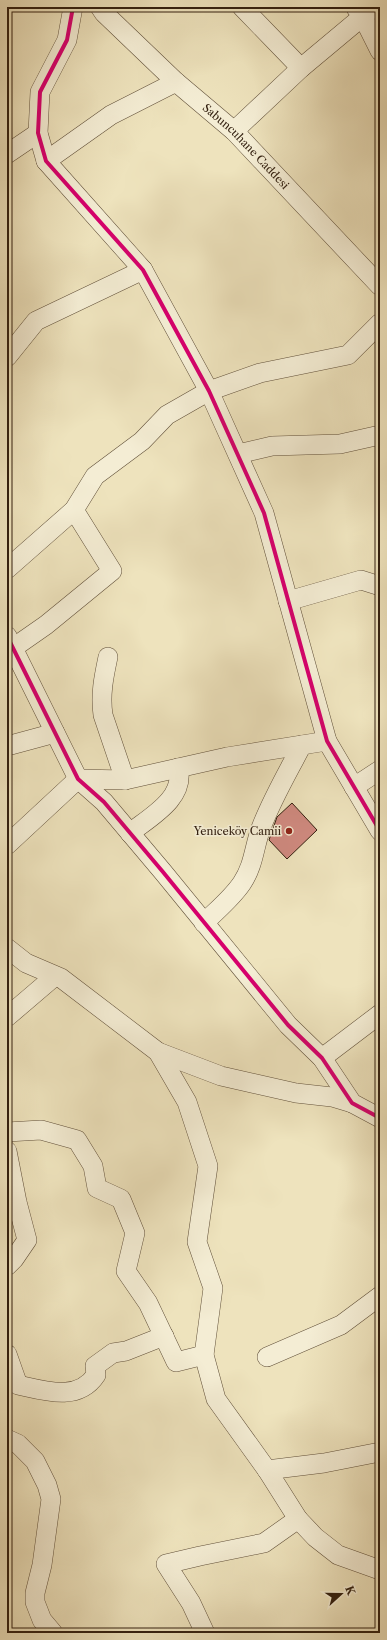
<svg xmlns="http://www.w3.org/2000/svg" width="387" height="1640" font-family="'Libre Caslon Text',serif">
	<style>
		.building { fill: #d08a80; stroke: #321f0f }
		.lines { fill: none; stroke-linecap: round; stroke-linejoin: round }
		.minor-casing { stroke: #61503a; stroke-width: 20 }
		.minor { stroke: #f4edd4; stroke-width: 19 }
		.cycleway-casing { stroke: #f4edd4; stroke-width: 6 }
		.cycleway { stroke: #d6006c; stroke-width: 4 }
		.poi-dot { fill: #8f2418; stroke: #f4edd4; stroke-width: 1.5 }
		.labels { text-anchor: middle; stroke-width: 3; stroke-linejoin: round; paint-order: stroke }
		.street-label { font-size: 11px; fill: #321f0f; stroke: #f4edd4 }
		.poi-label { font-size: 11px; fill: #321f0f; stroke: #f4edd4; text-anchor: end }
	</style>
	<rect width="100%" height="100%" fill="#eee3bd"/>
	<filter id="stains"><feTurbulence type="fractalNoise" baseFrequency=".005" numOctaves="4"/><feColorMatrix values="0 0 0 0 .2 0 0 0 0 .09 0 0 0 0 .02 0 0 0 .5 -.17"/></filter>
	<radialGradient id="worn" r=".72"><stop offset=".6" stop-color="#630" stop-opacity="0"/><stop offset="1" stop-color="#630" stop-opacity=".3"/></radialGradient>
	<path class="building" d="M292,803L317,830L287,859L269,840L277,817Z"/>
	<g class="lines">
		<defs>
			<g id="minor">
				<path d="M73,7L67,40L40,92L38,133L46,161L143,270L209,391L264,513L327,741L380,831"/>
				<path id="s1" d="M100,7L104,13L176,82L234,131L380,286"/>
				<path d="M242,7L301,68"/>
				<path d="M356,8L363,17L380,51"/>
				<path d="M234,131L301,68L374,7"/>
				<path d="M7,154L38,133"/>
				<path d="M46,161L111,115L176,82"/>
				<path d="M7,357L36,321L143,270"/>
				<path d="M238,454L272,446L340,444L380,435"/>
				<path d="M7,569L74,510L95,476L142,441L167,415L209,391L260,373L348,355L380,323"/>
				<path d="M288,601L361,580L380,586"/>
				<path d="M7,636L78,779L104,802L163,872L288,1025L322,1058L352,1103L380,1118"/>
				<path d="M13,648L46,625L112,571L74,510"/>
				<path d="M108,657C104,676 100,694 103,715L125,780"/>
				<path d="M7,746L55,733"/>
				<path d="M354,787L380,770"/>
				<path d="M130,833C150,817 186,798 178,768"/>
				<path d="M7,845L78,779L125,780L227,757L327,741"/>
				<path d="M204,923C217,910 232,898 242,883C254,865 254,847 261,828C272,799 288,772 302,745"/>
				<path d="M7,948L26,963L61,978L158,1052L221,1076L296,1093L332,1097L352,1103"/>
				<path d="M7,1017L55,976"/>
				<path d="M158,1052L187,1102L208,1166L197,1242L213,1288L204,1355L216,1399L267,1470L298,1519L315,1537L338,1555L380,1570"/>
				<path d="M322,1058L380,1014"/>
				<path d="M7,1132L41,1130L77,1140L93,1166L97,1188L121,1199L135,1233L126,1271L148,1303L176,1362L204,1355"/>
				<path d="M7,1151L17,1202L27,1240L14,1259L7,1266"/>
				<path d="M7,1354L18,1385C45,1391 78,1402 96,1375L95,1366L113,1353L126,1351L164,1336"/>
				<path d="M267,1357L341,1325L380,1296"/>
				<path d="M7,1439L18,1444L35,1461L47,1485L51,1499L42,1565L35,1593V1602L42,1620L53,1633"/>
				<path d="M267,1470L324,1463L380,1452"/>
				<path d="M205,1633L191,1603L166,1564L200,1556L264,1543L298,1519"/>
			</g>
		</defs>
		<use href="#minor" class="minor-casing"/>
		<use href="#minor" class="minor"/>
		<defs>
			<path id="cycleway" d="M73,7L67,40L40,92L38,133L46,161L143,270L209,391L264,513L327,741L380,831
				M7,636L78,779L104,802L163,872L288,1025L322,1058L352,1103L380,1118"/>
		</defs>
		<use href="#cycleway" class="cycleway-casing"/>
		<use href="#cycleway" class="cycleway"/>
	</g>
	<circle class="poi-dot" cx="289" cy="831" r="4"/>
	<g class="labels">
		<g class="street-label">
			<text dy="4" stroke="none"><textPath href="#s1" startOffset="202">Sabuncuhane Caddesi</textPath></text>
		</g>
		<g class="poi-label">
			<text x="281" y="835">Yeniceköy Camii</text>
		</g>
	</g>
	<rect width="387" height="1640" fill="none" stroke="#eee3bd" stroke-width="24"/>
	<rect x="8" y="8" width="371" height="1624" fill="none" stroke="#321f0f" stroke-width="2"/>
	<rect x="12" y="12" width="363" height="1616" fill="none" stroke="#321f0f"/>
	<g transform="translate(341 1594) rotate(69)" stroke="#f4edd4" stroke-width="3" paint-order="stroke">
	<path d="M0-3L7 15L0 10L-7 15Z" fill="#321f0f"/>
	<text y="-6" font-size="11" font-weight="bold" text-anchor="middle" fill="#321f0f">K</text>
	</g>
	<rect width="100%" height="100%" filter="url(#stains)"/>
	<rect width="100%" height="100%" fill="url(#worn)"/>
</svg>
